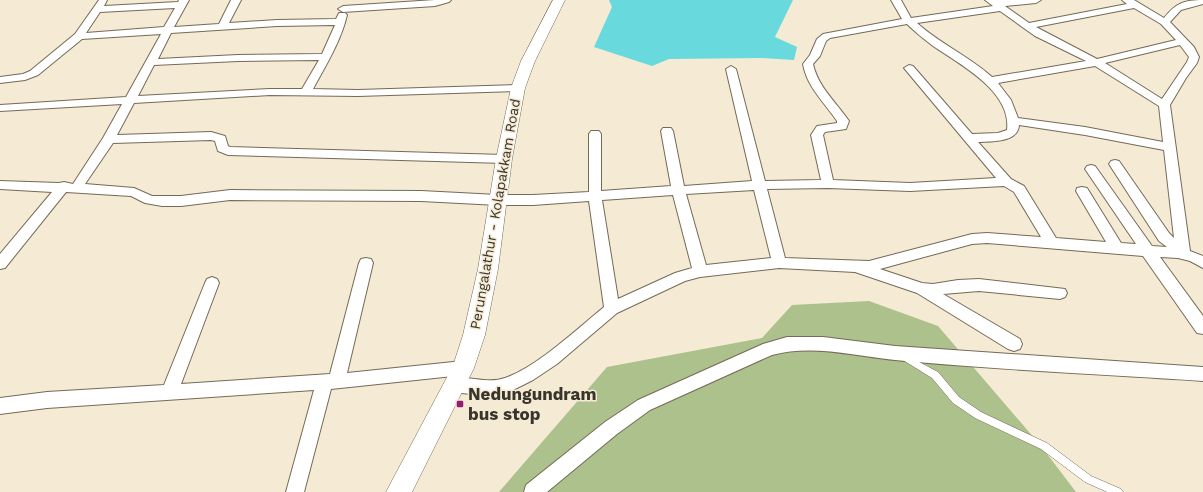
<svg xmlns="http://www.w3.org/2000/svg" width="1203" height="492" font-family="'Work Sans',sans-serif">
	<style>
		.green { fill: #acc18b }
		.water { fill: #68d9dd }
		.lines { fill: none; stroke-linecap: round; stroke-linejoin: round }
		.service-casing { stroke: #746a57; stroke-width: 1 }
		.minor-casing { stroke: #746a57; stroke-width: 2 }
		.secondary-casing { stroke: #746a57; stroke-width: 1 }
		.service { fill: #fff; fill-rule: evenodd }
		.minor { fill: #fff; fill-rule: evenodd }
		.secondary { fill: #fff; fill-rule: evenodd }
		.poi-dot { fill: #961b76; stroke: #f5ead4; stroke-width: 1.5 }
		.labels { text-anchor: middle; stroke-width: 3; stroke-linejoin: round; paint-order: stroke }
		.street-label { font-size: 14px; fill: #39352c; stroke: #f5ead4 }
		.near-poi-label { font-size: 17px; font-weight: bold; fill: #39352c; stroke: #f5ead4; text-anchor: start }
	</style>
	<rect width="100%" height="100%" fill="#f5ead4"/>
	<path class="green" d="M869,301L938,326L1041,446L1076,492H499L607,367L762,338L792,305Z"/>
	<path class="water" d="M609,0H793L775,37L797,47L794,60L761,58L669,59L652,66L594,47L612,7Z"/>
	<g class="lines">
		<defs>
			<path id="service" d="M906,355L938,372L959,397L981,412L1047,443L1091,476L1121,489L1123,492H1107L1085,482L1041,449L975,418L953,403L932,378L903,360L902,358L903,356Z"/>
			<path id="minor" d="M99,0H107L104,6L178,2L179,0H189L174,27L219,24L231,0H241L229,23L277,20L336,19L339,13H345L347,15C341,41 326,65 313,89L358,90L518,85L523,88L518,91L358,96L270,95L134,103L117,135L211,132L225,136L228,146L230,147L504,155L508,156L510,159L508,162L504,163L228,155L218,151L215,141L211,140L113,143L85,184L134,188L152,196H181L230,190L421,191L498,195H533L589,192V134L591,131H599L601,134V191L671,186L661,131L663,128H671L673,131L684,186L752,181L726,69L731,66L736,69L765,181L821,180L811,135L817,126L837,123V121C824,102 807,87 803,64L810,55L817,39L823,34L902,19L891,0H901L911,18L993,6L985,0H1041L1036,3L1005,6L1029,23L1127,4L1122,0H1134L1164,18C1176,3 1184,0 1203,0V4L1181,10L1170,22L1194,47L1199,57L1197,63L1186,78L1170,105L1190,251L1203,256V268L1190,261L1178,258L1160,257L1203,316V334L1197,333L1143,256L987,243L972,244L880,269L922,283L933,284L958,280L979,279L1065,289L1067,293L1065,297L1060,299L979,291L943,294L1020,339L1022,344L1020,349L1014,351L1008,349L917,293L855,272L779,268L700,277L685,281L617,313L557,364L533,380L513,390L488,396L453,392L447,390L445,385L447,380C464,373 485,385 505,378C537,367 577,329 604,307L589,201L533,205H498L421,201L230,200L181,206H162L145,203L131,196L66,192L5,268L0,269V254L52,192L0,189V181L59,183L64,182L73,184L103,138L122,104L0,111V105L126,97L161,34L82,39L38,75L25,80L0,83V77L23,74L30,71L75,34ZM175,8L164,27L86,33L100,12ZM1134,8L1161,24L1176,40L1097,59L1036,27ZM1000,11L1035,36L1086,61L992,77C969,56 940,44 917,23ZM907,24C915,32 924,39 933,46C959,64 1012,91 1007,130L998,133L972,134L913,66L909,65L904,68L996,178L910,183L833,180L823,135L825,132L846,129L849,121C836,102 818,87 813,64L820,56L826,41L830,38ZM335,25L322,54L238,55L158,59L171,33L277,26ZM1180,45L1189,57L1187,62L1162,99L1105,63ZM319,60L302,89H270L138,96L154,65L238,61ZM1095,66L1159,106L1163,142L1085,127L1018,118L1011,100L998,83ZM1019,125L1085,135L1164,150L1174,238L1169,233L1119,161L1115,160L1111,161L1109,164L1159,241L1167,247L1152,246L1095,166L1091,165L1087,166L1085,169L1136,244L1121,243L1087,188L1082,187L1077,188L1076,191L1106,242L1056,238L1024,186L1011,179L978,142C991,141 1018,143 1019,125ZM1004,186L1014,192L1041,237L987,233L972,234L869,261L785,258L767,189L828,188L910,191ZM754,190L771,258L706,265L686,194ZM673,195L692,268L675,273L618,299L602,200Z
				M435,0H451L449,2L435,6L343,12L338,9L343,6Z
				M366,258L371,259L373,263L347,373L463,361L469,363L471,368L469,373L463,375L331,389L304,492H286L314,390L47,408L0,414V398L47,392L164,385L205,283L207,279L212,277L217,279L219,283L181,384L330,374L359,263L361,259Z
				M787,337H823L895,346L1203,367V381C1101,374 997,370 895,360C855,356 812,344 772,355L650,410L617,434L547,492H524L526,485L605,422L638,400L763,344Z"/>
			<path id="secondary" d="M553,0H565L535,61L525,88L512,159L498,269L485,335L474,368L412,492H386L453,366L463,335L478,269L496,159L511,88L521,61Z"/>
		</defs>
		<use href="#service" class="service-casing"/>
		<use href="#minor" class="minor-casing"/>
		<use href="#secondary" class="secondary-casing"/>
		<use href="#service" class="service"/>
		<use href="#minor" class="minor"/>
		<use href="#secondary" class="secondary"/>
	</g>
	<rect class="poi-dot" x="456" y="400" width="8" height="8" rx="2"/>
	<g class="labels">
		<g class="street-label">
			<text transform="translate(495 214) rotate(-80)" y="5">Perungalathur - Kolapakkam Road</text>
		</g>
		<g class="near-poi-label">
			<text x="468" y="400">Nedungundram<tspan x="468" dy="20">bus stop</tspan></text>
		</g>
	</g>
</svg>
